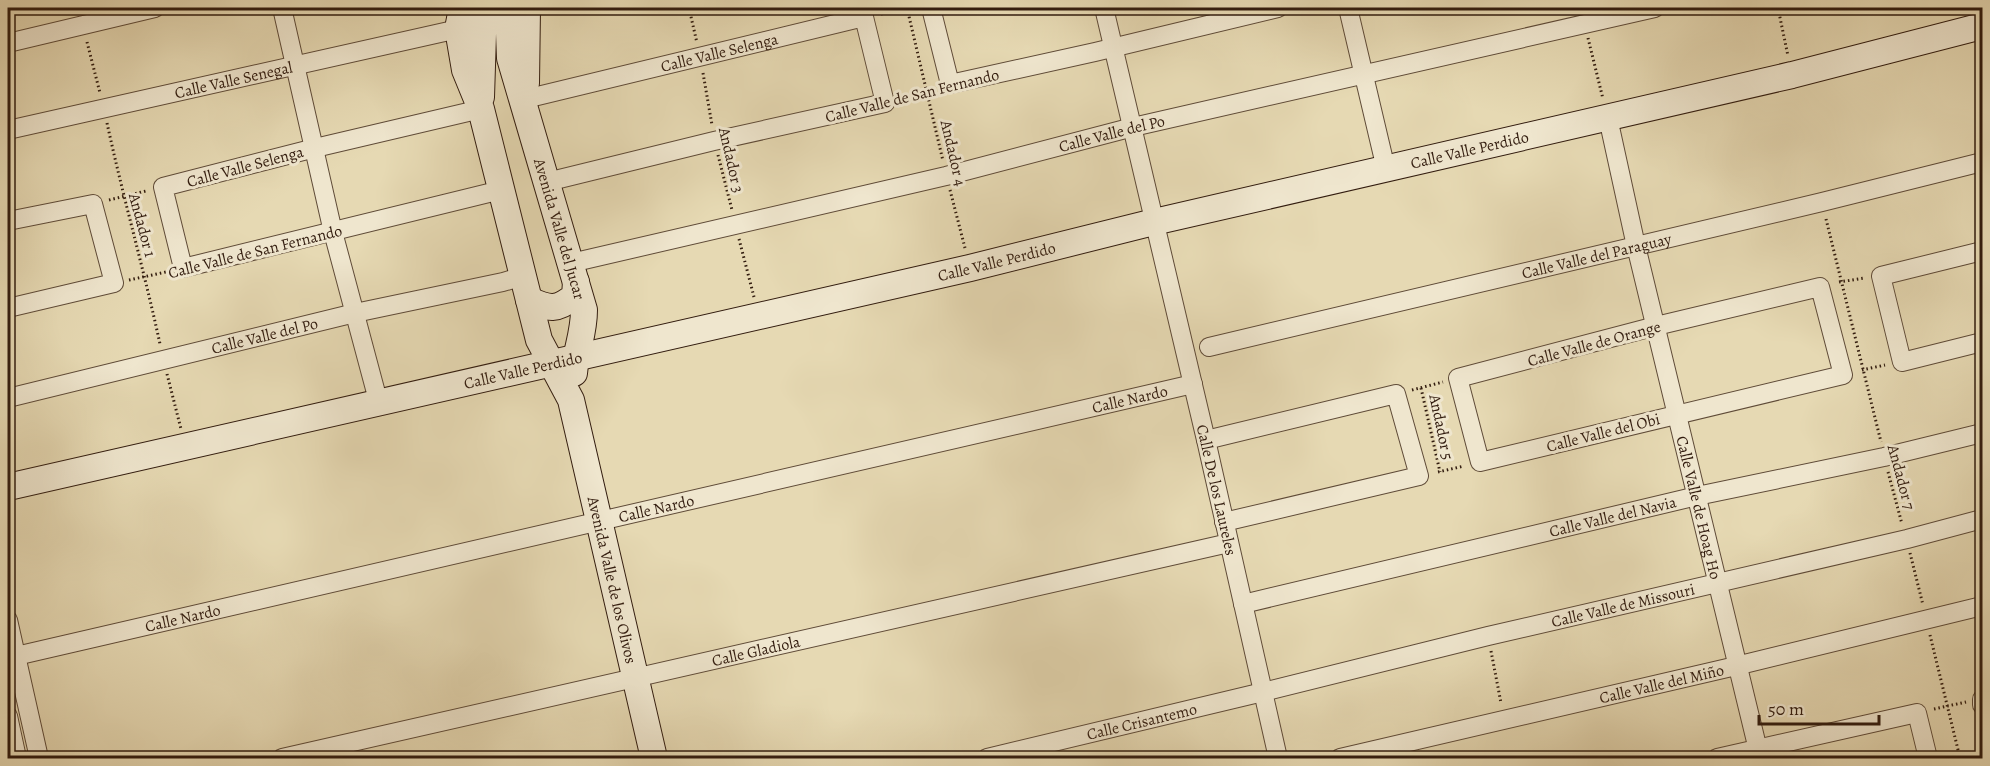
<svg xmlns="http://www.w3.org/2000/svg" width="1990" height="766" font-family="Alegreya,serif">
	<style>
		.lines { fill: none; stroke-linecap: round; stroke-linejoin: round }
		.street-casing { stroke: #5f4b38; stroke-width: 20 }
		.secondary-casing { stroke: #321c0f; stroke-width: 28 }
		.path { stroke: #321c0f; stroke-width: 3; stroke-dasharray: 1.5 3; stroke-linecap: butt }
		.street { stroke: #efe6ce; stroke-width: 18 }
		.secondary { stroke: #efe6ce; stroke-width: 26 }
		.labels { text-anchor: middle; stroke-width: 6; stroke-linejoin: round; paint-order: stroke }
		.street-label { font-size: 16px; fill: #321c0f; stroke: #efe6ce }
	</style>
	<rect width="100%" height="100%" fill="#e6d9b3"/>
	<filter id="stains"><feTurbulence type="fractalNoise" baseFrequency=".00333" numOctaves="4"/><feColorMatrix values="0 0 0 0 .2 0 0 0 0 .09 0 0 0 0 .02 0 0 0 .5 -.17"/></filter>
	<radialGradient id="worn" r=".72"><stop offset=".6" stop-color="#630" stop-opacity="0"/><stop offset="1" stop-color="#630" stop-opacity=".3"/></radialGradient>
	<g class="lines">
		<defs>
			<g id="street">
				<path d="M282,8L333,232L379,404"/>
				<path d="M931,8L950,84L1095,52L1278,8"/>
				<path id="s1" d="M1104,8L1206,440L1278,758"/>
				<path d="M1348,8L1386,169"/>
				<path d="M8,43L155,8"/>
				<path id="s2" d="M521,100L864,17L885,103L714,141L547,182"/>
				<path d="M481,109L315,148L163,187L183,268L501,190"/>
				<path id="s3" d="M1608,118L1636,246L1760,758"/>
				<path id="s4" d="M8,130L458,29"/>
				<path d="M8,221L93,204L114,283L8,308"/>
				<path d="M1982,251L1881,276L1902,362L1982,342"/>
				<path id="s5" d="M571,263L946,176L1133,127L1655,8"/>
				<path d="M1820,287L1843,375L1480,462L1458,378L1656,326Z"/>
				<path id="s6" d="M1209,347L1822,202L1982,162"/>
				<path id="s7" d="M8,398L355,313L503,282L523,276"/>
				<path d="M1206,440L1396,394L1419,476L1224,522"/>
				<path id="s8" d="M1243,604L1697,496L1884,457L1982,433"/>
				<path d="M8,620L39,758"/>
				<path id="s9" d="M16,656L1193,384"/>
				<path d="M1982,699V705"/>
				<path d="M8,716L17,758"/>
				<path id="s10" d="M282,758L1229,543"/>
				<path id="s11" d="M987,758L1263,692L1488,636L1907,539L1982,519"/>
				<path id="s12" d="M1340,758L1736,666L1982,606"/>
				<path d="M1717,758L1917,713L1928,758"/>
			</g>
			<g id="secondary">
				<path id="s13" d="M462,8L458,29L465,70L481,109L539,340L571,400L654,758"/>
				<path id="s14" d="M508,8L510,58L584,310C584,334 576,350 574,373"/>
				<path d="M526,83L527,8"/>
				<path d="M481,97L483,34L486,8"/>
				<path d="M529,300C550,309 556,311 575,296L576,282"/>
				<path id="s15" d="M8,487L970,268L1154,222L1792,75L1982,26"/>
			</g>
		</defs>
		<use href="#street" class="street-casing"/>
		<use href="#secondary" class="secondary-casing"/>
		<path class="path" d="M689,8L697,43
			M907,8L943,161
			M1778,8L1788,56
			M881,14L916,8
			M1588,38L1603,99
			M87,42L100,93
			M703,73L712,125
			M900,98L934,88
			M107,123C123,197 144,270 160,344
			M718,155L732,210
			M950,190L965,248
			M109,200L146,191
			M1826,219L1881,442
			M739,239L754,297
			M129,280L166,272
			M1839,282L1865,278
			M1862,370L1885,365
			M167,374L181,429
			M1421,388L1440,472
			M1412,390L1443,382
			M1438,472L1464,466
			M1888,472L1902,524
			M1910,553L1923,605
			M1930,635L1960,758
			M1491,651L1501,703
			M1934,709L1966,702"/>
		<use href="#street" class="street"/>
		<use href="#secondary" class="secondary"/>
	</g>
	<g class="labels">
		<g class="street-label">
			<text dy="6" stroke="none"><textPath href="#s2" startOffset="204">Calle Valle Selenga</textPath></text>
			<text dy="6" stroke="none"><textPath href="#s4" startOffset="231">Calle Valle Senegal</textPath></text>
			<text transform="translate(912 95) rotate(-14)" y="6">Calle Valle de San Fernando</text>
			<text dy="6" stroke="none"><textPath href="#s5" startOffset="556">Calle Valle del Po</textPath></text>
			<text dy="6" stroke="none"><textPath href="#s15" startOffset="1500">Calle Valle Perdido</textPath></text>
			<text transform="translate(954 153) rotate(77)" y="6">Andador 4</text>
			<text transform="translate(732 160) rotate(77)" y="6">Andador 3</text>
			<text transform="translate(245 166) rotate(-15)" y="6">Calle Valle Selenga</text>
			<text transform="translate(143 225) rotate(75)" y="6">Andador 1</text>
			<text dy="6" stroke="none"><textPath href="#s14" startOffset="228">Avenida Valle del Jucar</textPath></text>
			<text transform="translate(255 251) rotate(-14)" y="6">Calle Valle de San Fernando</text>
			<text dy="6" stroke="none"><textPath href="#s6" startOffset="398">Calle Valle del Paraguay</textPath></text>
			<text dy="6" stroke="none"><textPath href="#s15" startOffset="1014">Calle Valle Perdido</textPath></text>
			<text dy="6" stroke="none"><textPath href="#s7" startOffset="264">Calle Valle del Po</textPath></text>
			<text transform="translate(1594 343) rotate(-15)" y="6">Calle Valle de Orange</text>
			<text dy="6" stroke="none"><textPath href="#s15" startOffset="528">Calle Valle Perdido</textPath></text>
			<text dy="6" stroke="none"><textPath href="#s9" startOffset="1143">Calle Nardo</textPath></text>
			<text transform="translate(1442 427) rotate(78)" y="6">Andador 5</text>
			<text transform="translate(1603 432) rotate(-14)" y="6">Calle Valle del Obi</text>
			<text transform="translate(1902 477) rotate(75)" y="6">Andador 7</text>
			<text dy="6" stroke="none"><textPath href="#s1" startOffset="495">Calle De los Laureles</textPath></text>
			<text dy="6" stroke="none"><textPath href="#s9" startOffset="657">Calle Nardo</textPath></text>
			<text dy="6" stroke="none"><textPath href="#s3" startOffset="400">Calle Valle de Hoag Ho</textPath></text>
			<text dy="6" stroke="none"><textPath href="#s8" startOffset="380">Calle Valle del Navia</textPath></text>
			<text dy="6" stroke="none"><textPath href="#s13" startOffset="596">Avenida Valle de los Olivos</textPath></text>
			<text dy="6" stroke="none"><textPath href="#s11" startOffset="654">Calle Valle de Missouri</textPath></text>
			<text dy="6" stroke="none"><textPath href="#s9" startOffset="171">Calle Nardo</textPath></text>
			<text dy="6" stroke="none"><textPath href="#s10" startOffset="486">Calle Gladiola</textPath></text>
			<text dy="6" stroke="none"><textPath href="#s12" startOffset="330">Calle Valle del Miño</textPath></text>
			<text dy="6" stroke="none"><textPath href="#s11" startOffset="159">Calle Crisantemo</textPath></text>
		</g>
	</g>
	<rect width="1990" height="766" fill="none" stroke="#e6d9b3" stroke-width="30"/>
	<rect x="9" y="9" width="1972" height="748" fill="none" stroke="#321c0f" stroke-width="3"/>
	<rect x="15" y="15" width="1960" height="736" fill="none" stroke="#321c0f" stroke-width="1.5"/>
	<path d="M1759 715v9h120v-9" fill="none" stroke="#321c0f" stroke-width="3"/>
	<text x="1768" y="715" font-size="18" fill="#321c0f" stroke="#efe6ce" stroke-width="4.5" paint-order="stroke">50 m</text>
	<rect width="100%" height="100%" filter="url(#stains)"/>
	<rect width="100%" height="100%" fill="url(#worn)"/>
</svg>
